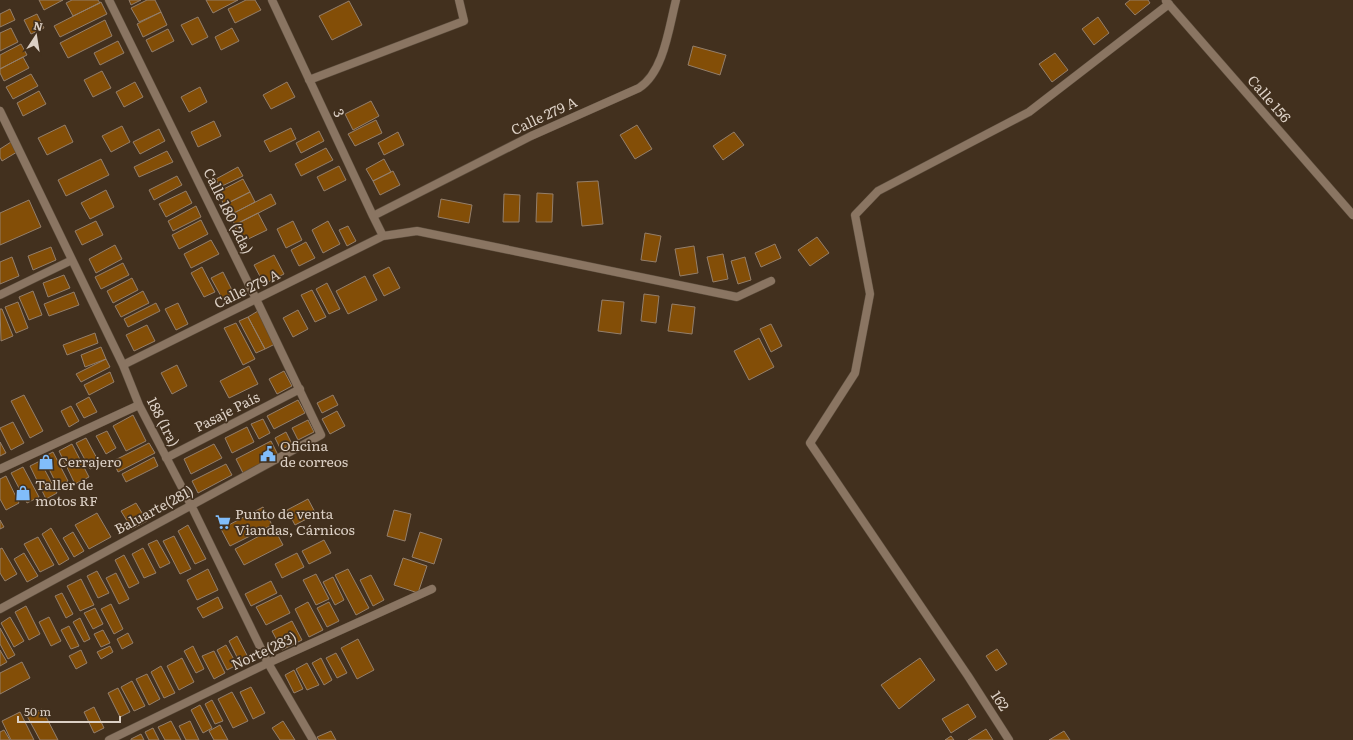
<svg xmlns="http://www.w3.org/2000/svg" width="1353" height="740" font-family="Literata,serif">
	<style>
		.building { fill: #834e07; stroke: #947f6b }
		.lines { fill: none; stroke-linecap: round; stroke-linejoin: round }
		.minor-casing { stroke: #5b4c3c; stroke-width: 9 }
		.minor { stroke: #8a7562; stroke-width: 8 }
		.labels { text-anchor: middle; stroke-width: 3.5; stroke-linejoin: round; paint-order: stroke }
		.street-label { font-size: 14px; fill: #dcd0c5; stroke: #42301e }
		.poi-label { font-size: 14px; fill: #dcd0c5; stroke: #42301e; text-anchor: start }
	</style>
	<rect width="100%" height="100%" fill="#42301e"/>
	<path class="building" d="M39,0H63L44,10Z
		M72,0H98L100,3L73,16L66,3Z
		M129,0H141L131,5Z
		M147,0H155L161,12L139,22L131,8Z
		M206,0H238L213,13Z
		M246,0H255L261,10L235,23L228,9Z
		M1130,0H1148L1150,3L1135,15L1125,4Z
		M349,1L362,25L332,40L319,16Z
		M101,2L107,14L60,37L54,26Z
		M10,9L15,20L0,27V14Z
		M161,12L167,25L143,37L137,24Z
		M37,14L44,28L31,34L24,20Z
		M198,17L208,37L192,45L181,25Z
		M1098,17L1109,33L1094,45L1082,29Z
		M105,20L112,36L68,58L60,43Z
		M11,28L18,42L0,51V33Z
		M232,28L239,41L221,50L215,37Z
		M168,29L174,41L152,52L146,40Z
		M118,41L124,53L100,65L94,53Z
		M21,44L27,55L0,69V55Z
		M693,46L726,55L720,75L688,65Z
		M1055,53L1068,70L1052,82L1039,64Z
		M23,57L29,68L4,81L0,73V69Z
		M102,71L111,88L93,97L84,80Z
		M31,74L38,86L13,99L6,87Z
		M135,82L143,97L124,107L116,92Z
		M287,82L295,97L271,109L263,95Z
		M200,87L207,102L189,112L181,97Z
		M39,91L46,104L23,116L17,103Z
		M371,101L379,116L353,130L345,114Z
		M376,120L382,133L355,146L348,134Z
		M214,121L221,136L198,147L191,132Z
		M65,125L73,142L47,155L38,138Z
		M637,125L652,149L635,159L620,135Z
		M122,126L130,142L111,152L102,136Z
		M291,128L296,139L270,152L264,141Z
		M159,129L165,141L140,154L133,142Z
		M319,131L324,141L301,153L296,143Z
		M398,132L404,145L384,155L378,143Z
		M734,132L744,145L723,160L713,146Z
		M11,142L17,152L2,161L0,157V149Z
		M326,148L333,160L301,176L295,164Z
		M167,151L173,162L139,177L134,167Z
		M101,159L109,175L66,196L58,180Z
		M384,159L391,172L373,181L366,169Z
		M339,166L346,180L324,191L317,177Z
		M238,167L243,176L220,187L216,179Z
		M393,171L400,185L380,195L373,181Z
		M177,176L182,185L154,200L149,190Z
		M243,179L250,192L224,205L218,192Z
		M598,181L603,224L582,226L577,182Z
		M106,190L114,207L90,219L81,203Z
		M186,191L192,203L166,217L159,204Z
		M250,192L255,202L230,215L224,205Z
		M537,193L553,194L552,222H536Z
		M271,194L276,204L235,225L230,215Z
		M504,194L520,195L519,222H503Z
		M441,199L472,205L469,223L438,217Z
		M29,200L41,227L0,245V213Z
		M196,206L201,217L173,231L168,221Z
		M258,213L267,230L242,242L234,225Z
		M201,220L208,234L179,249L172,235Z
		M96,221L103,235L82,245L75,231Z
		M293,221L302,240L286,248L277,229Z
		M328,221L340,244L323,253L312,230Z
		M348,226L356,241L347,246L339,230Z
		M645,233L661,236L656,262L641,260Z
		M817,237L829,253L810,266L798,250Z
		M211,240L219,254L191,268L184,254Z
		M306,242L315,258L299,266L291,250Z
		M775,244L781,258L761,267L755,253Z
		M115,245L122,259L96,273L89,259Z
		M694,246L698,273L680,276L675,249Z
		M51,247L56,260L33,270L28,256Z
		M723,254L728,279L713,282L707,257Z
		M274,255L284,274L264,284L254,265Z
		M12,257L19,276L0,284V262Z
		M745,257L751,280L738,284L731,261Z
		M123,263L129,275L101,289L95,277Z
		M202,267L215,292L204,297L191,273Z
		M389,267L400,288L384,296L373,275Z
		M223,272L234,294L223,300L211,278Z
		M64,275L70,288L48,297L43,283Z
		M365,276L377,300L348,314L336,291Z
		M132,278L138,290L113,303L107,291Z
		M327,283L340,309L329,314L316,289Z
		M312,290L326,317L315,322L301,295Z
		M33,291L42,315L29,320L19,297Z
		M143,291L149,303L121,317L115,306Z
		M74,292L79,305L49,316L44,304Z
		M644,294L659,296L656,323L641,321Z
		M602,300L624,302L621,334L598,331Z
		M18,302L28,328L16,333L5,307Z
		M156,303L160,311L128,327L124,319Z
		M178,303L188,324L176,330L165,309Z
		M672,304L695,307L692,334L668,331Z
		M0,309H2L13,336L1,341Z
		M298,310L308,329L293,337L283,318Z
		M258,311L275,344L265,349L248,317Z
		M248,317L265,349L256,353L239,321Z
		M236,323L255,359L243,365L224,328Z
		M771,324L782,346L771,352L760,329Z
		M147,325L155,341L134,351L126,335Z
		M95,333L98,343L67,355L63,345Z
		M759,338L774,367L749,380L734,351Z
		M101,347L106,359L85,367L81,355Z
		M106,359L110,367L81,382L76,374Z
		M177,365L187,386L172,394L161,373Z
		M249,366L258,384L229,398L220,381Z
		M284,371L292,386L277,394L269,379Z
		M110,372L114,382L89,395L84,385Z
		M24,395L43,431L30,438L11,401Z
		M333,395L338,405L322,413L317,403Z
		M89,397L97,412L84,418L76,404Z
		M298,400L305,413L274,429L267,416Z
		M71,406L79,421L69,427L61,411Z
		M337,411L345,426L330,434L322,419Z
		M133,415L146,441L126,451L113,426Z
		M263,419L270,433L259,439L251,424Z
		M308,420L314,432L298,440L292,428Z
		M13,422L24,443L11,450L0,428Z
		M247,427L254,442L232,453L225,438Z
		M107,431L116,448L106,454L96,436Z
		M286,432L292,444L281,450L275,438Z
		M86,438L100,464L90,469L76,443Z
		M271,441L278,455L243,473L236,459Z
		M0,442L6,453L0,456Z
		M149,443L155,453L118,472L113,461Z
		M72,444L89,477L75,484L59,451Z
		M214,444L222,458L191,474L184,459Z
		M53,452L68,481L58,487L43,457Z
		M154,457L158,466L126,482L122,474Z
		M40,461L57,493L46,499L30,466Z
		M226,464L232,475L198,493L192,481Z
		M23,467L39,497L27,503L11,473Z
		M6,476L19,503L6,510L0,499V479Z
		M308,499L316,514L295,525L287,510Z
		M136,503L147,521L132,529L121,511Z
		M263,507L272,525L230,546L221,529Z
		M394,510L411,514L405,541L387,536Z
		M97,513L111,537L89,549L75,525Z
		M0,520L4,527L0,529Z
		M188,525L206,559L195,564L178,531Z
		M51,528L69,559L59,565L42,534Z
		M274,528L283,545L244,565L235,549Z
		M73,532L84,551L74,557L63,538Z
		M420,532L442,539L434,564L412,557Z
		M174,536L191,569L180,574L163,541Z
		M38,537L54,565L40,572L24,544Z
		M157,540L170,563L160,568L148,544Z
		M324,540L331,553L309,564L302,551Z
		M2,548L17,574L5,581L0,573V549Z
		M143,548L156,573L144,578L132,554Z
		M24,553L38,576L27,582L14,559Z
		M297,553L304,567L282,578L275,564Z
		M124,555L139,583L129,588L115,560Z
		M403,558L427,566L418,593L394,585Z
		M208,569L218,590L197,600L187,580Z
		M348,569L369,608L356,615L335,575Z
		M97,571L109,593L98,598L87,576Z
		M116,573L129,599L119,604L106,578Z
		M316,574L329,599L316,605L303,580Z
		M371,575L384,600L373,606L360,580Z
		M333,577L344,600L335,605L323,582Z
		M81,579L94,605L80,611L67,586Z
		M271,581L277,593L251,606L245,594Z
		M62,593L73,614L66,618L55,596Z
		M281,595L290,613L266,625L256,607Z
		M218,597L223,608L203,618L197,608Z
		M308,602L323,630L309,637L295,609Z
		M329,602L339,621L327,627L317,608Z
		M111,604L123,629L114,634L101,609Z
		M26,606L40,634L29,640L15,612Z
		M95,608L103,624L93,629L84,613Z
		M10,617L24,641L14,647L1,623Z
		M49,617L61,641L51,646L39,622Z
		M80,618L90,639L84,642L73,622Z
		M292,621L302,640L282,650L272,631Z
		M69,626L79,646L71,649L61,630Z
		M0,628L15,655L8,659L0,644Z
		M103,630L110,643L101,647L94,634Z
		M128,633L133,643L122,649L117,639Z
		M237,636L249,659L240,663L229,641Z
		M358,639L374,670L357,679L341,648Z
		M226,645L237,665L227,670L217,650Z
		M110,646L113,652L101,659L97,652Z
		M193,646L204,669L196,673L184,651Z
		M997,649L1007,664L996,671L986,656Z
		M0,650L7,662L0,666Z
		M81,650L87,663L76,669L69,656Z
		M214,651L225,673L214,679L202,656Z
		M336,653L347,673L337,678L326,658Z
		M182,658L194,682L179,690L167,666Z
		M321,658L332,680L324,685L312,663Z
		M920,658L935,680L899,709L881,685Z
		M22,662L30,678L0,694V673Z
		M307,663L319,685L307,690L296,669Z
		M161,666L175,693L164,698L151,672Z
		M294,670L303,689L294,693L285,675Z
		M147,674L160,699L149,705L136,679Z
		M132,681L145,706L134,711L121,687Z
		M251,687L265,713L253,719L240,692Z
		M118,688L130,712L120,717L108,693Z
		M232,692L248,721L233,728L218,699Z
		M212,700L223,721L215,724L205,704Z
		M968,704L976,717L951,733L942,719Z
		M200,705L212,728L203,733L191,710Z
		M94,707L104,728L94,733L84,712Z
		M42,709L58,740H40L27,716Z
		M20,712L34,740H11L2,721Z
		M171,721L181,740H165L158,727Z
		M190,721L199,740H186L179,726Z
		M283,721L295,740H280L272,728Z
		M220,725L228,740H214L209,731Z
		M153,728L159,740H149L145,732Z
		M986,729L993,740H968Z
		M4,730L10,740H0V732Z
		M331,731L336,740H319L317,737Z
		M1064,731L1070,740H1049Z
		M141,734L144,740H131V739Z
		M951,736L954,740H945Z"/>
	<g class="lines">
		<defs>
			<path id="minor" d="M272,0L373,216L383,236
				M1166,1L1353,215
				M309,80L464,21L459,0
				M0,111L123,365L139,405L191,505L268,663L313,740
				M373,216L531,136L639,88C664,72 669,27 676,0
				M0,295L72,260
				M123,365L383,236L417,231L737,297L771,281
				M166,458L300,389
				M0,469L139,405
				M0,609L321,435L256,299L109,0
				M109,740L268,663L432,589
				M1009,740L968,676L810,443L855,373L870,294L855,215L878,191L1029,112L1169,4"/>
		</defs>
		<use href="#minor" class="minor-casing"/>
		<use href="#minor" class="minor"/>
	</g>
	<defs>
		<symbol id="civic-bare" viewBox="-9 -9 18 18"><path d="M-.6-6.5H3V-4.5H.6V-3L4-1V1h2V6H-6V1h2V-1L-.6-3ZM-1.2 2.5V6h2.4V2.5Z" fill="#81bdfa" stroke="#42301e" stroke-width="2.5" paint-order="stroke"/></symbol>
		<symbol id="shop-bare" viewBox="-9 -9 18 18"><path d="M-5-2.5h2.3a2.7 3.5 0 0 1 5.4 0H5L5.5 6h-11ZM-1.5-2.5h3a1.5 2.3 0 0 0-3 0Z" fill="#81bdfa" stroke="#42301e" stroke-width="2.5" paint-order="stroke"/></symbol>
		<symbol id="supermarket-bare" viewBox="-9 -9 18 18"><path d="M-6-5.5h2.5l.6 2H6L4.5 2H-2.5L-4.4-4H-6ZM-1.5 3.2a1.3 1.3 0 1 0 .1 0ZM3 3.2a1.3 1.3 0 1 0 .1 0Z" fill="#81bdfa" stroke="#42301e" stroke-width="2.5" paint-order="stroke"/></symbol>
	</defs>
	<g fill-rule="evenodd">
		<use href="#civic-bare" x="257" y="443" width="22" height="22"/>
		<use href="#shop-bare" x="35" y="451" width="22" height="22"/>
		<use href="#shop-bare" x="12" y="482" width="22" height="22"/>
		<use href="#supermarket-bare" x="212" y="511" width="22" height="22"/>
	</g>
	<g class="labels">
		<g class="street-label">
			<text transform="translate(1269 99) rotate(49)" y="5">Calle 156</text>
			<text transform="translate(339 113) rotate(65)" y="5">3</text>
			<text transform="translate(544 116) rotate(-25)" y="5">Calle 279 A</text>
			<text transform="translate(228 211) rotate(64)" y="5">Calle 180 (2da)</text>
			<text transform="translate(247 289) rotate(-26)" y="5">Calle 279 A</text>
			<text transform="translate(227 412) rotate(-27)" y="5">Pasaje País</text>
			<text transform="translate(163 422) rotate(63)" y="5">188 (1ra)</text>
			<text transform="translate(154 510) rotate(-28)" y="5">Baluarte(281)</text>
			<text transform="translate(264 651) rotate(-25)" y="5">Norte(283)</text>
			<text transform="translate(1000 701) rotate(57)" y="5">162</text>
		</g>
		<g class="poi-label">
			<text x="280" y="451">Oficina<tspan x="280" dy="16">de correos</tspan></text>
			<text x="58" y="467">Cerrajero</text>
			<text x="35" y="490">Taller de<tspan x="35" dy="16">motos RF</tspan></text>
			<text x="235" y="519">Punto de venta<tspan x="235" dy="16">Viandas, Cárnicos</tspan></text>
		</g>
	</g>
	<g transform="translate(36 36) rotate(12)" stroke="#42301e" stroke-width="3" paint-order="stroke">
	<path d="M0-3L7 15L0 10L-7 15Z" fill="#dcd0c5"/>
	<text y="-6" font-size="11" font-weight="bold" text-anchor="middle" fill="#dcd0c5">N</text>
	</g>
	<path d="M18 716v6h102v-6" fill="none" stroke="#dcd0c5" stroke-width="2"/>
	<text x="24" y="716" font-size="12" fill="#dcd0c5" stroke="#42301e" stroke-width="3" paint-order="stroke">50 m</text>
</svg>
